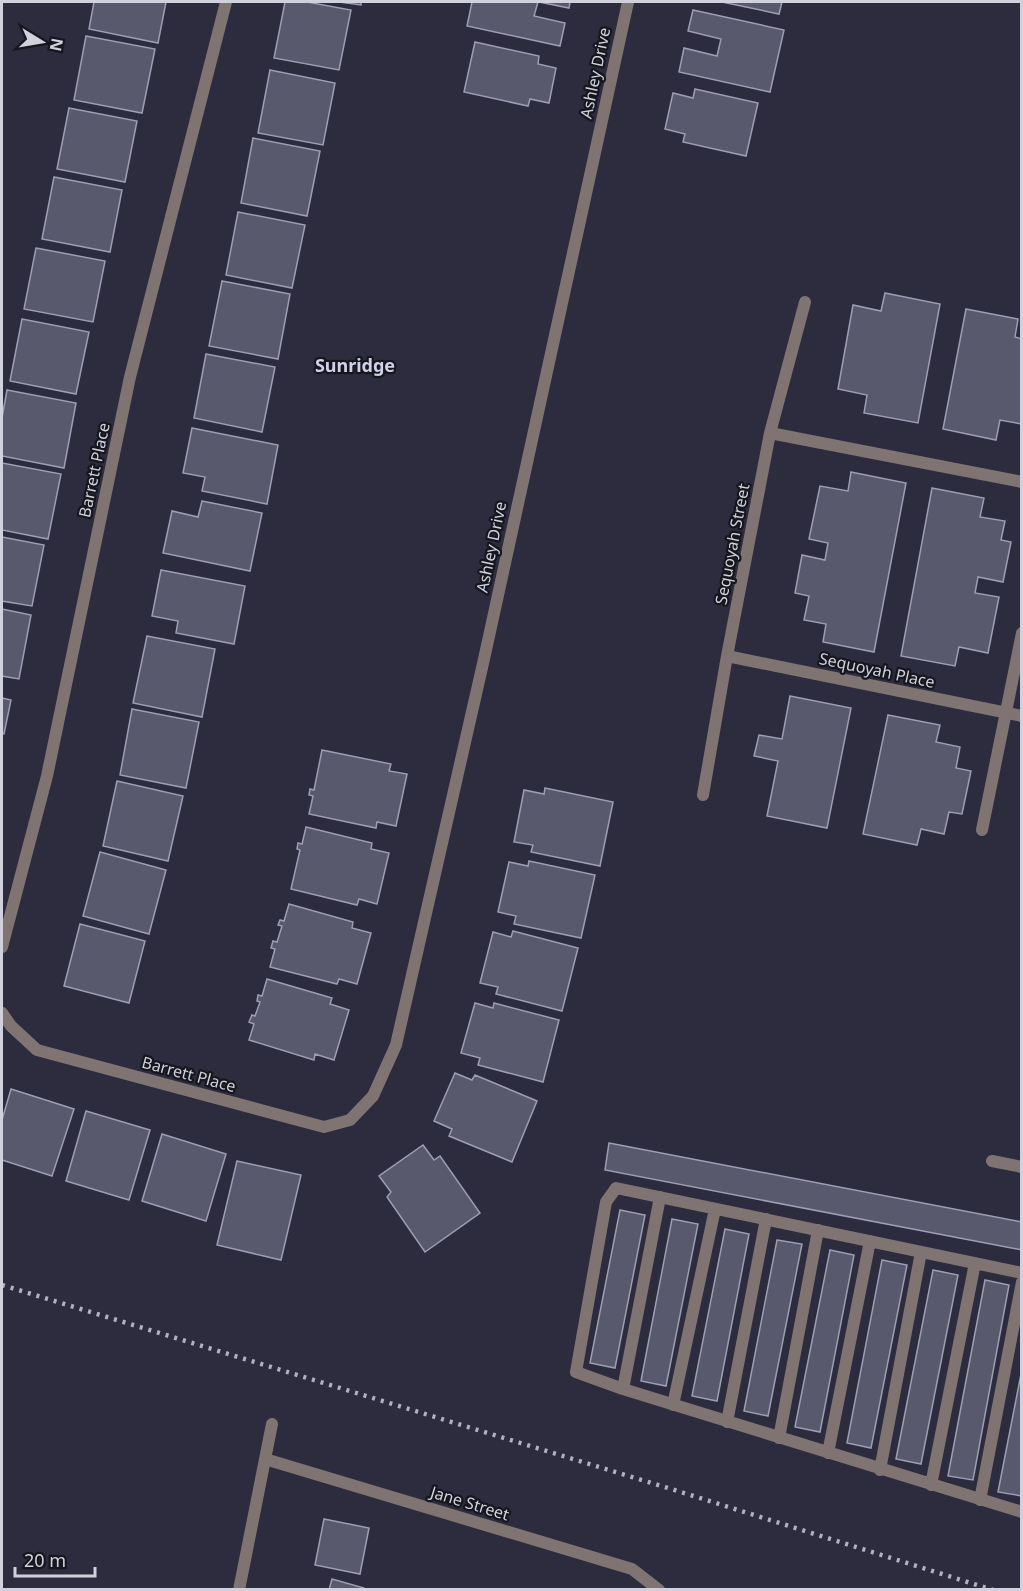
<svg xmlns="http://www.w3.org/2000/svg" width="1023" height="1591" font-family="'Noto Sans',sans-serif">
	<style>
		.building { fill: #58596d; stroke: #9d9db4; stroke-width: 1.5 }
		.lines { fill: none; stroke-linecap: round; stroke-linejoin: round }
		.service { stroke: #807473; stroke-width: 12 }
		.minor { stroke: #807473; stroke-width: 12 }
		.rail { stroke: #b2b2bf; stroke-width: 4.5; stroke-dasharray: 3 6; stroke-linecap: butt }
		.labels { text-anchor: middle; stroke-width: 4.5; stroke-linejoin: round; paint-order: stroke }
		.street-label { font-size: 16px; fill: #d1d1dd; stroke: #15161e }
		.neighbourhood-label { font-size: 18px; font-weight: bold; fill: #d0d1e8; stroke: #15161e }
	</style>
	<rect width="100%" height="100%" fill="#2c2c3e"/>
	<path class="building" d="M94,2H166L158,43L89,29Z
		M285,2H307L351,10L339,70L274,58Z
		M339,2H361V5Z
		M472,2H538L534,16L565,23L560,46L467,26Z
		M539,2H570L569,8Z
		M722,2H782L779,14Z
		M693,10L784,30L770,92L679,72L684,48L717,56L721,39L688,31Z
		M86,36L155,49L142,113L74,100Z
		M475,42L539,56L538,64L556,68L549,103L530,99L528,106L464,92Z
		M270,70L335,83L323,145L258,133Z
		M695,89L758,103L746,156L683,142L685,134L665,129L673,93L693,98Z
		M69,108L137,121L125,182L57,169Z
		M253,138L320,151L307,216L241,203Z
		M54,177L122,190L110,252L42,239Z
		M238,212L305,225L292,288L226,275Z
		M36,248L105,261L93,322L24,309Z
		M222,281L290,294L278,359L209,346Z
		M885,293L940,304L918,423L864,413L867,395L838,389L853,305L881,311Z
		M966,309L1018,319L1015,337L1022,339V424L1000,420L996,440L943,429Z
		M22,319L89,332L76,394L10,381Z
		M206,354L275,367L262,432L194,418Z
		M7,390L76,403L64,468L2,456V418Z
		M192,428L278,445L267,504L202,491L205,477L183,473Z
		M2,463L61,474L48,539L2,530Z
		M851,472L906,483L874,652L823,642L826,624L804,620L809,596L795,593L802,555L825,560L828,543L809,539L820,486L848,491Z
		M932,488L984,498L980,517L1005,521L1001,540L1011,542L1003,582L978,577L975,593L999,597L988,653L959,647L955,666L901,656Z
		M202,501L262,513L250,571L163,553L172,511L198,517Z
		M2,537L44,545L32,606L2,601Z
		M161,570L245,586L234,644L176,633L178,621L152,616Z
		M2,609L31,615L19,679L2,676Z
		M147,636L215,649L202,717L133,703Z
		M790,696L851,708L827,828L767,816L778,761L754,756L759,735L782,739Z
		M2,698L11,700L4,734L2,733Z
		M132,709L199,722L186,788L120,775Z
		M888,715L940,725L936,742L960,747L956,768L971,771L962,814L949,812L944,834L921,829L917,845L863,834Z
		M322,750L391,764L389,771L407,774L396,826L377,822L376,828L309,814L313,796L309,795L310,789L314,790Z
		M117,781L183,796L168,861L103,846Z
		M545,788L613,802L600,866L531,852L533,845L514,842L524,790L544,794Z
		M306,827L372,843L371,849L389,853L377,904L359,899L357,905L291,889L300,850L297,849L298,843L302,844Z
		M100,852L166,870L149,934L83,916Z
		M529,861L595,875L581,938L514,924L516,916L498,912L509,862L528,866Z
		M289,904L353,922L352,928L371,933L357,984L339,979L337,984L270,967L275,949L271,948L273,941L277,942L282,926L278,925L280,920L284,921Z
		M80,924L145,941L129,1003L64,986Z
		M513,931L578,948L562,1011L496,994L498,987L480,983L493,932L511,937Z
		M267,979L332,998L330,1004L349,1010L334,1060L315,1054L314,1060L249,1040L254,1024L249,1022L252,1015L255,1016L260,1002L257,1001L258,995L262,996Z
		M475,1003L493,1008L494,1003L559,1020L543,1082L478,1065L480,1058L461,1053Z
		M455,1073L472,1080L475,1075L537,1101L512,1162L449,1136L452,1129L434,1121Z
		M11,1089L74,1109L52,1176L2,1160V1120Z
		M86,1111L150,1130L129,1200L66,1181Z
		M162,1134L226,1154L206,1221L142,1201Z
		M609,1143L1022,1222V1250L605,1170Z
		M423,1145L434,1160L440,1156L480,1213L425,1252L387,1197L391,1192L379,1176Z
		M237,1161L301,1175L281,1260L217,1245Z
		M620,1210L645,1215L615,1368L590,1363Z
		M672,1219L698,1224L666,1386L641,1381Z
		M725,1229L749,1234L717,1401L692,1396Z
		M777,1240L802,1244L768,1416L744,1411Z
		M830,1250L854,1255L820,1432L795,1427Z
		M882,1260L907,1265L871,1448L847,1443Z
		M933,1270L958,1275L921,1464L896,1459Z
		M985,1280L1009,1285L973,1480L948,1476Z
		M1022,1369V1496L998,1492Z
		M324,1519L369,1528L360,1574L315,1565Z
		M332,1579L364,1588V1590H329Z"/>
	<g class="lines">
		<path class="service" d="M992,1161L1022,1167
			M1022,1273L616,1188L606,1202L576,1372L623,1389L1022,1512
			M623,1389L660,1197
			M673,1405L715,1209
			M727,1422L766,1219
			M779,1438L818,1230
			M828,1453L870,1241
			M880,1470L921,1252
			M931,1485L975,1263
			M980,1500L1022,1282"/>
		<path class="minor" d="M770,433L1022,482
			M727,656L1022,716
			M703,795L727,656L770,433L805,302
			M982,830L1022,633
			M2,947L47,776L130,377L226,2
			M2,1013L11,1026L37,1050L324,1127L350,1120L373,1096L396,1045L484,659L628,2
			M265,1459L632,1569L659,1590
			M239,1590L272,1424"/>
		<path class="rail" d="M2,1285L668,1488L993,1590"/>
	</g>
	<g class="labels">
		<g class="street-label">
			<text transform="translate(595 73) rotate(-78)" y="6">Ashley Drive</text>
			<text transform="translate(94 470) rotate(-78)" y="6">Barrett Place</text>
			<text transform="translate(732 544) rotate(-79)" y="6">Sequoyah Street</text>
			<text transform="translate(491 547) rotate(-78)" y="6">Ashley Drive</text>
			<text transform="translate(877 670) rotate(12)" y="6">Sequoyah Place</text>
			<text transform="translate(189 1074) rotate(15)" y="6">Barrett Place</text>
			<text transform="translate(470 1503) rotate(17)" y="6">Jane Street</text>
		</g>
		<g class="neighbourhood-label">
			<text x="355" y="372">Sunridge</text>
		</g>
	</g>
	<rect width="1023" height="1591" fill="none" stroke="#d1d1dd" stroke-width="6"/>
	<g transform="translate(42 42) rotate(101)" stroke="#15161e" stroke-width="4.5" paint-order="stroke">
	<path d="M0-4.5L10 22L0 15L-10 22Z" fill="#d1d1dd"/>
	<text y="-9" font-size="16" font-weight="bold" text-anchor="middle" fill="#d1d1dd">N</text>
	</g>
	<path d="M15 1567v9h80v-9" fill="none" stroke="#d1d1dd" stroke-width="3"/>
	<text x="24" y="1567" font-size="18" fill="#d1d1dd" stroke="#15161e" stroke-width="4.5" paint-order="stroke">20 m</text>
</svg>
